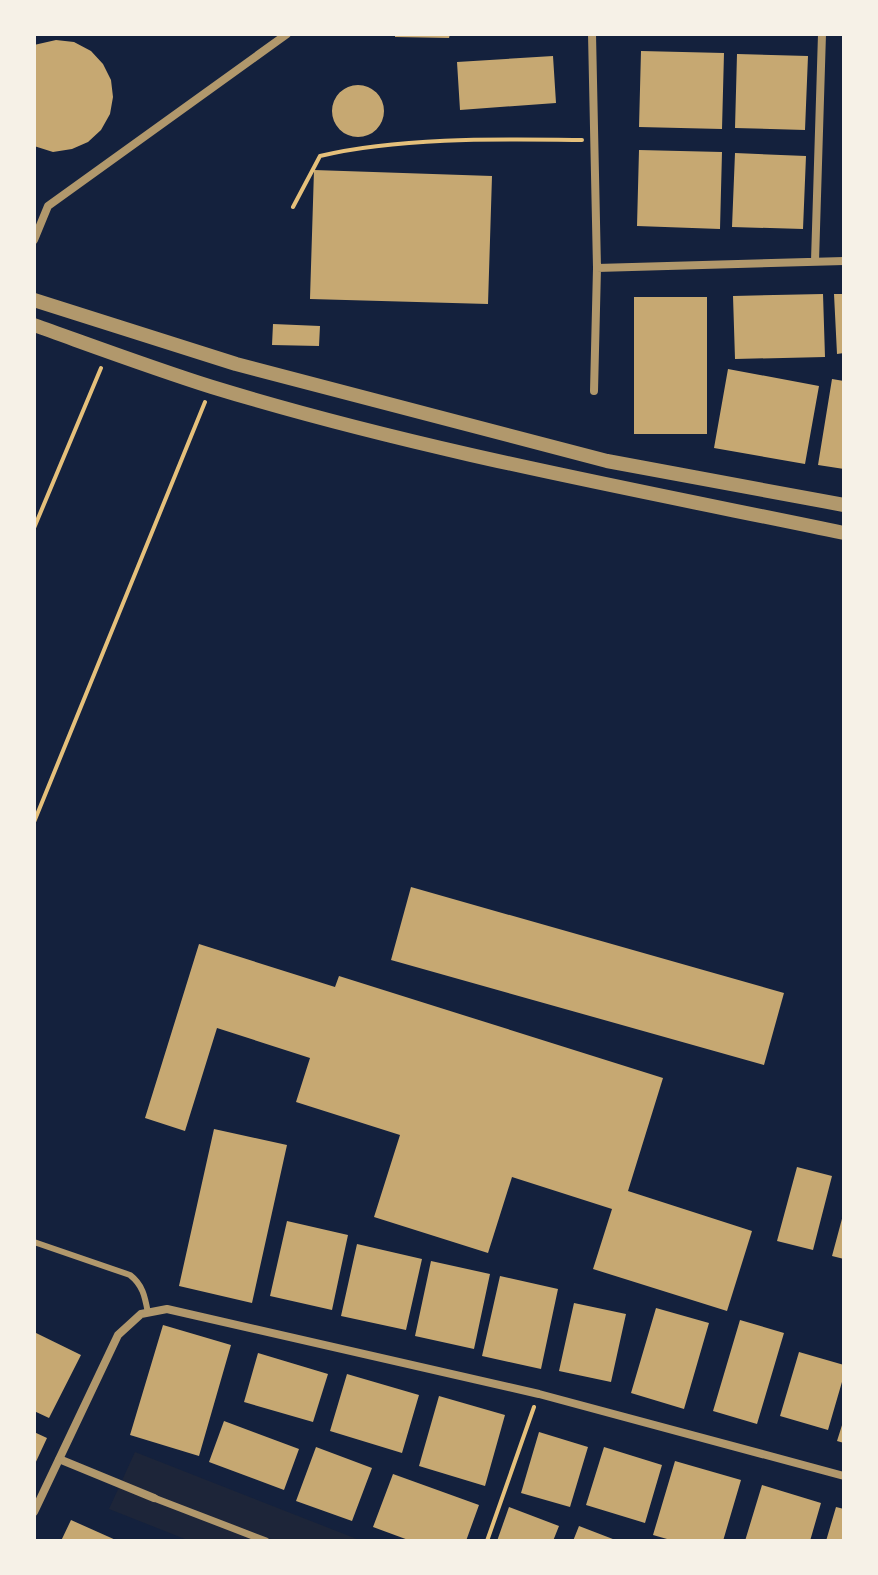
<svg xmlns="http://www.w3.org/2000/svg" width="878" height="1575" font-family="Overpass,sans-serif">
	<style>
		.green { fill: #1d2539 }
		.building { fill: #c6a872 }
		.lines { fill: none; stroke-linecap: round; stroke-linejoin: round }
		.path { stroke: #e5c07b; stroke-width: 4 }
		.service { stroke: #b1986c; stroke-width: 6 }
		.pedestrian { stroke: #b1986c; stroke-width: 7 }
		.minor { stroke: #b1986c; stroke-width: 8 }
		.tertiary { stroke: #b1986c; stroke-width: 14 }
	</style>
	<rect width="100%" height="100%" fill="#14213d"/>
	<path class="green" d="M135,1452L362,1541H190L109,1509Z"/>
	<path class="building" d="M395,34H450L449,38L395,37Z
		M56,40L74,42L91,51L103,64L111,80L113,97L110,114L101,130L88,142L72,149L53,152L34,146V45Z
		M641,51L724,53L722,129L639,127Z
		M737,54L808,56L805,130L735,128Z
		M553,56L556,103L460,110L457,62Z
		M332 111a26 26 0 1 1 52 0a26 26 0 1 1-52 0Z
		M639,150L722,152L720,229L637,226Z
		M735,153L806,156L803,229L732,227Z
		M314,170L492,176L488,304L310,299Z
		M823,294L825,357L735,359L733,296Z
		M834,294H844V353L837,354Z
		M634,297H707V434H634Z
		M273,324L320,326L319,346L272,345Z
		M728,369L819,386L805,464L714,448Z
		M832,379L844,381V469L818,465Z
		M411,887L784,993L764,1065L391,960Z
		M199,944L335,987L339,976L663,1078L628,1191L752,1231L727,1311L593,1269L612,1209L512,1177L488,1253L374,1217L400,1135L296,1102L310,1058L217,1028L185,1131L145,1118Z
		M214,1129L287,1145L252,1303L179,1286Z
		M797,1167L832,1176L813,1250L777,1241Z
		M843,1215H844V1259L832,1256Z
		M287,1221L348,1235L332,1310L270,1296Z
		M357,1244L422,1259L406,1330L341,1316Z
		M431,1261L490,1274L474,1349L415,1336Z
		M500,1276L558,1289L541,1369L482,1356Z
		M574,1303L626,1314L611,1382L559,1371Z
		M656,1308L709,1323L684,1409L631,1393Z
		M740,1320L784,1333L757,1424L713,1411Z
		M163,1325L231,1345L199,1456L130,1435Z
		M34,1332L81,1355L49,1418L34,1411Z
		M799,1352L844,1365V1375L828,1430L780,1416Z
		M258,1353L328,1374L313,1422L244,1402Z
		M347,1374L419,1395L402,1453L330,1431Z
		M439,1396L505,1415L485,1486L419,1466Z
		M224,1421L299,1449L284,1490L209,1462Z
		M843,1422H844V1443L837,1441Z
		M34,1432L47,1438L34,1466Z
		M539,1432L588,1447L570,1507L521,1493Z
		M316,1447L372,1468L352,1521L296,1501Z
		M604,1447L662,1465L645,1523L586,1505Z
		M675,1461L741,1480L723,1541H674L653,1535Z
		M393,1474L479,1505L466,1541H411L373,1527Z
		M762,1485L821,1503L810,1541H745Z
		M509,1507L559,1526L553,1541H497Z
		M836,1507L844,1509V1541H826Z
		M71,1520L118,1541H61Z
		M579,1526L618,1541H573Z"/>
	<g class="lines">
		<path class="path" d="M293,207L320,156C399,137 499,139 582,140
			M34,528L101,368
			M34,822L205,402
			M487,1541L534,1407"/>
		<path class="service" d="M34,1242L130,1275C143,1285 145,1297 148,1313"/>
		<path class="pedestrian" d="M154,1498L266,1541"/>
		<path class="minor" d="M592,34L597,268L594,391
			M34,240L48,206L287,34
			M815,261L822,34
			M597,268L844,261
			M59,1459L154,1498
			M34,1512L118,1335L141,1314L167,1309L539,1394L844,1476"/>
		<path class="tertiary" d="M34,300L236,364L607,461L844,505
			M34,325C93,346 152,368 212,387C418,450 632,489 844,533"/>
	</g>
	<rect width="878" height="1575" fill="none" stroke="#f6f1e7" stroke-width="72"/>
</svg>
